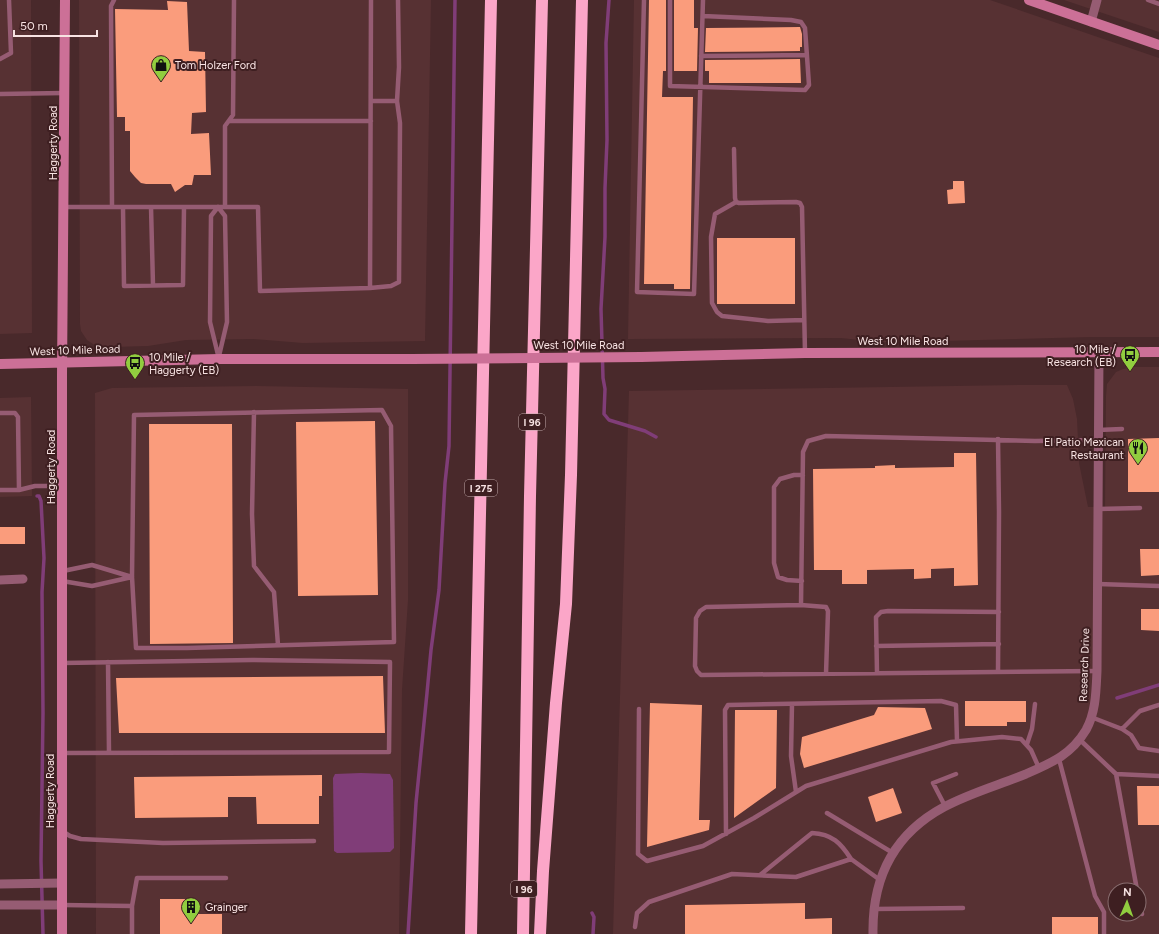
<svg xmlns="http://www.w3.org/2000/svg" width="1159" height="934" font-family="Figtree,sans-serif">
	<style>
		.built { fill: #573133; fill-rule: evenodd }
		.water { fill: #803d78 }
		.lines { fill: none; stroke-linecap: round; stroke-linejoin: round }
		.stream { stroke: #803d78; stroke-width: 3.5 }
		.building { fill: #fa9c7c }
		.lane { stroke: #965c73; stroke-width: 4.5 }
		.street { stroke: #965c73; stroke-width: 9 }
		.secondary { stroke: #cc7097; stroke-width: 10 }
		.highway { stroke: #fba6c8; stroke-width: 12 }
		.secondary-bridge { stroke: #cc7097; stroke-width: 10 }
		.labels { text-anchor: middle; stroke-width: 4; stroke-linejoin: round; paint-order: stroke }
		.shield { fill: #3e1f21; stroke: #c0a8a9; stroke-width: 1 }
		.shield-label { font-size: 10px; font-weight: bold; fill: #f8e3e3 }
		.poi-label { font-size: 11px; fill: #f8e3e3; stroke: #3e1f21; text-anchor: start }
		.street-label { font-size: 11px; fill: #f8e3e3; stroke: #3e1f21 }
	</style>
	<rect width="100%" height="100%" fill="#49292b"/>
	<path class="built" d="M0,0H31L32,333L0,334Z
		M79,0H431L425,341L303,343L253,339L186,340L148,346L112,347L96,346L87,340L81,331L80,324Z
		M634,0H990L1159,58V337H1091L905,342H879L841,338L628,339Z
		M1064,0H1159V32Z
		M1134,367H1159V934H613L629,391L1023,385H1067L1073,399L1077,419L1079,463L1088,507H1105L1106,396L1107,384L1116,372L1123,369ZM1115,890H1139V914H1115Z
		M257,386L408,389V600L402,690L399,934H96L95,393L112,388Z
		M31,397L32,496L0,497V398Z"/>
	<path class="water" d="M361,773L390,774L393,780L394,848L390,852L337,853L334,851L333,778L335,774Z"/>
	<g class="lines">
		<path class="stream" d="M609,0L606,43L607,140L605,188V237L601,309L603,378L605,389L604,414L609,420L645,431L656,437
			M37,496H39L41,501L44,558L42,592L43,713L41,861L43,934
			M1117,698L1159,685
			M592,913L594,917L593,934
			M408,934L416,803L427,693L431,650L439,590L445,483L449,446L455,0"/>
	</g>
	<path class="building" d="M649,0H666V71H663L662,97H693L690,289H674V284H644Z
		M674,0H694V28H698L697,71H674Z
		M167,1L187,2L189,51L205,52L206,112L192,113L191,134L209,133L211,175H194L192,185H185L175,192L171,184H146L141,183L135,177L130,171V131H125V117H117L115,9L168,10Z
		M800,27L802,34V47H800V51L705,52L706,28Z
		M800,59L801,83H709V71H705V60Z
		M953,181H964L965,203L948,204L947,190L953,189Z
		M717,238H795V304H717Z
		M375,421L378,595L298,596L296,422Z
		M149,424H232L233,643L150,644Z
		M1159,438V492H1128V439Z
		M954,453H976L978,585L954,586V568L931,569V578L914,579V569L867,570V584H842V570H814L813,469L875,468V466L895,465V468L954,467Z
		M0,527H25V544H0Z
		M1140,549H1159V575L1141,576Z
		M1141,609H1159V631L1141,630Z
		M383,676L385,733H119L116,678Z
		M965,701H1026V722H1007V726H965Z
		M650,703L702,705L699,820H710L709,830L647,847Z
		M878,707L925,708L932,729L804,768L800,754L802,737L874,715Z
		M735,710H777L776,788L734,818Z
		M322,775V796H319V824H257L256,797H228V817L135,818L134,777Z
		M1137,786H1159V825H1138Z
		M893,788L902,813L876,822L868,797Z
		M160,899H197V914H222V934H160Z
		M805,903V919L832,918V934H685V905Z
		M1052,917H1098V934H1052Z"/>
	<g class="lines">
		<path class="lane" d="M644,0L637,292L694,294L703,0
			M670,0V86L805,90L809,85L805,28L801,22L791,20L703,16
			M1148,0L1159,4
			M701,56L807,55
			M0,59L11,53L9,0
			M0,94L64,93
			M397,101L399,67L398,0
			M229,121H371
			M734,149L735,198L736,202L739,203L796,202L800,203L802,207L805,353
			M736,202L715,214L711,237L712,303L717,312L722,316L768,321L804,320
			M112,206L111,6L114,0
			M64,207H258L260,291L370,288L371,0
			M151,207L153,285
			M218,207L211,216L210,322L219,359
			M218,207L225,216L227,322L219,356
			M225,207V126L233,115L234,0
			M123,208L124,286L183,285L184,207
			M370,288L391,286L399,282L400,123L397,101H371
			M382,410L391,426L394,642L187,648H136L132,577L134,415Z
			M254,412L252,514L254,566L274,592L278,645
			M0,413H15L18,417L19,490
			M1098,430L1122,429
			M998,439L999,512L998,672
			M0,490H19L35,486H62
			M1098,509L1140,508
			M62,581L92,586L132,577L92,565L63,571
			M802,581L787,580L778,577L774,563V487L780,479L794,475H803
			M1098,584L1159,586
			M801,605L826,607L828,611L826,674
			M876,646L999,644
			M108,662L109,753
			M1097,671L701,675L697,671L695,666L696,618L700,611L706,607L801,605L803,452L808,441L826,436L1035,441L1098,440
			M877,673L876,617L881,612L888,611L999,612
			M792,704L791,756L796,792
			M639,709L638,854L647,861L703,846L754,818L806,786L951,742L1002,737L1021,739L1031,750L1039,768
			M1091,717L1122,729L1131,735L1139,748L1159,751
			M1122,729L1140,711L1159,705
			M1079,739L1116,774L1159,776
			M1027,744L1032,729L1035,704
			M62,753L389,752L390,662L252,660L62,663
			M1059,759L1095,896L1104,912V934
			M1116,774L1137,890
			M945,806L933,783L956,774
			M827,813L893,853
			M62,831L70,836L81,839L163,843L314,841
			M726,834L725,710L728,705L941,701L956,705L957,741
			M760,875L812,833C832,834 841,843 851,859
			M1139,900L1142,914
			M62,905L132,906V934
			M132,906L137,878H226
			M874,909L963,908
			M635,927L637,913L649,902L732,874L796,877L851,859L880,880"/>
		<path class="street" d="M1091,22L1097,0
			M0,580L23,579
			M0,884L62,883
			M0,905H62
			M873,934C872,878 894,834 944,807C970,793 999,785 1026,774C1051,763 1071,755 1086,730C1096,712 1096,691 1097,671L1099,353"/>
		<path class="secondary" d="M1029,0L1159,45
			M641,357L805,353L1159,352
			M0,364L219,359H412
			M62,934V376L65,0"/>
		<path class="highway" d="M471,934L491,0
			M523,934L530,496L542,0
			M540,934L543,871L556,703L566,604L571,475L582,0"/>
		<path class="secondary-bridge" d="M412,359L641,357"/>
	</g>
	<defs>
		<symbol id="shop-pin" viewBox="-11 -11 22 30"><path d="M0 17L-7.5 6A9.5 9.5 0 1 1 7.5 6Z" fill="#91cd3f" stroke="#3e1f21"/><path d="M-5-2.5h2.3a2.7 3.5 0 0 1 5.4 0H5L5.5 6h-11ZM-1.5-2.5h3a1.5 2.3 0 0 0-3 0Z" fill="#111"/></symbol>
		<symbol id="bus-pin" viewBox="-11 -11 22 30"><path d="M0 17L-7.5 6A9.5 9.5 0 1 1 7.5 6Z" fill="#91cd3f" stroke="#3e1f21"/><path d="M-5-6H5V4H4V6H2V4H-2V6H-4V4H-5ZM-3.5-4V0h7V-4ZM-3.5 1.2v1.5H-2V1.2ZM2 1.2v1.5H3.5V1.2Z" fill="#111"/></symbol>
		<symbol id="restaurant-pin" viewBox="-11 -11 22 30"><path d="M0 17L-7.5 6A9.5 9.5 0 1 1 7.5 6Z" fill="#91cd3f" stroke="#3e1f21"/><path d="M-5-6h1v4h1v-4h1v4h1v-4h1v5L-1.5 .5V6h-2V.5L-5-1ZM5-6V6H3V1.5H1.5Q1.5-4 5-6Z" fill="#111"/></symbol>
		<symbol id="building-pin" viewBox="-11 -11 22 30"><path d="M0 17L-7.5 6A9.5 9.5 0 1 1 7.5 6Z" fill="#91cd3f" stroke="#3e1f21"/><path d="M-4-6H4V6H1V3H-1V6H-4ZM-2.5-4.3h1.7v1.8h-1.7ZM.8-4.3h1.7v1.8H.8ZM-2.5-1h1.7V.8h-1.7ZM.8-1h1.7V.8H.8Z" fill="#111"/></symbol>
	</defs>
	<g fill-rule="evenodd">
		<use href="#shop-pin" x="150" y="54" width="22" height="30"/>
		<use href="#bus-pin" x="1119" y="344" width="22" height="30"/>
		<use href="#bus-pin" x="124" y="352" width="22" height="30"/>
		<use href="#restaurant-pin" x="1127" y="437" width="22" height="30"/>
		<use href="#building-pin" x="180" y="896" width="22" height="30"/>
	</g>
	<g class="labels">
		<g class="shield">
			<rect x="519" y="414" width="26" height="16" rx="3"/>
			<rect x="465" y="480" width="32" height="16" rx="3"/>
			<rect x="511" y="881" width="26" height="16" rx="3"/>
		</g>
		<g class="shield-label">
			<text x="532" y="426">I 96</text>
			<text x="481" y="492">I 275</text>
			<text x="524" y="893">I 96</text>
		</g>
		<g class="poi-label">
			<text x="175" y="69">Tom Holzer Ford</text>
			<text x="1116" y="353" text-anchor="end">10 Mile /<tspan x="1116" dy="13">Research (EB)</tspan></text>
			<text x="149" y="361">10 Mile /<tspan x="149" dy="13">Haggerty (EB)</tspan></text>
			<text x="1124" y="446" text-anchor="end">El Patio Mexican<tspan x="1124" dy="13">Restaurant</tspan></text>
			<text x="205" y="911">Grainger</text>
		</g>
		<g class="street-label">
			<text transform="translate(53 143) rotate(-90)" y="4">Haggerty Road</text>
			<text x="903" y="345">West 10 Mile Road</text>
			<text x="579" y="349">West 10 Mile Road</text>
			<text transform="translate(75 350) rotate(-2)" y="4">West 10 Mile Road</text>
			<text transform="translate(51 467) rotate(-90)" y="4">Haggerty Road</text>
			<text transform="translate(1084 665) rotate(-88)" y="4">Research Drive</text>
			<text transform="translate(50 791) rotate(-90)" y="4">Haggerty Road</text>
		</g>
	</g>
	<g transform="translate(1127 902) rotate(2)"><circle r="19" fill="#3e1f21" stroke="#886d6f"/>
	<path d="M0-3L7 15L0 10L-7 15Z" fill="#91cd3f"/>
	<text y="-6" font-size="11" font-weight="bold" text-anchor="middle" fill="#f8e3e3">N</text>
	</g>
	<path d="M14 30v6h83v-6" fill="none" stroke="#f8e3e3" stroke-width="2"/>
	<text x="20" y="30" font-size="12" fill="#f8e3e3" stroke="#3e1f21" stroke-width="3" paint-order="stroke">50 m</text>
</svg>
